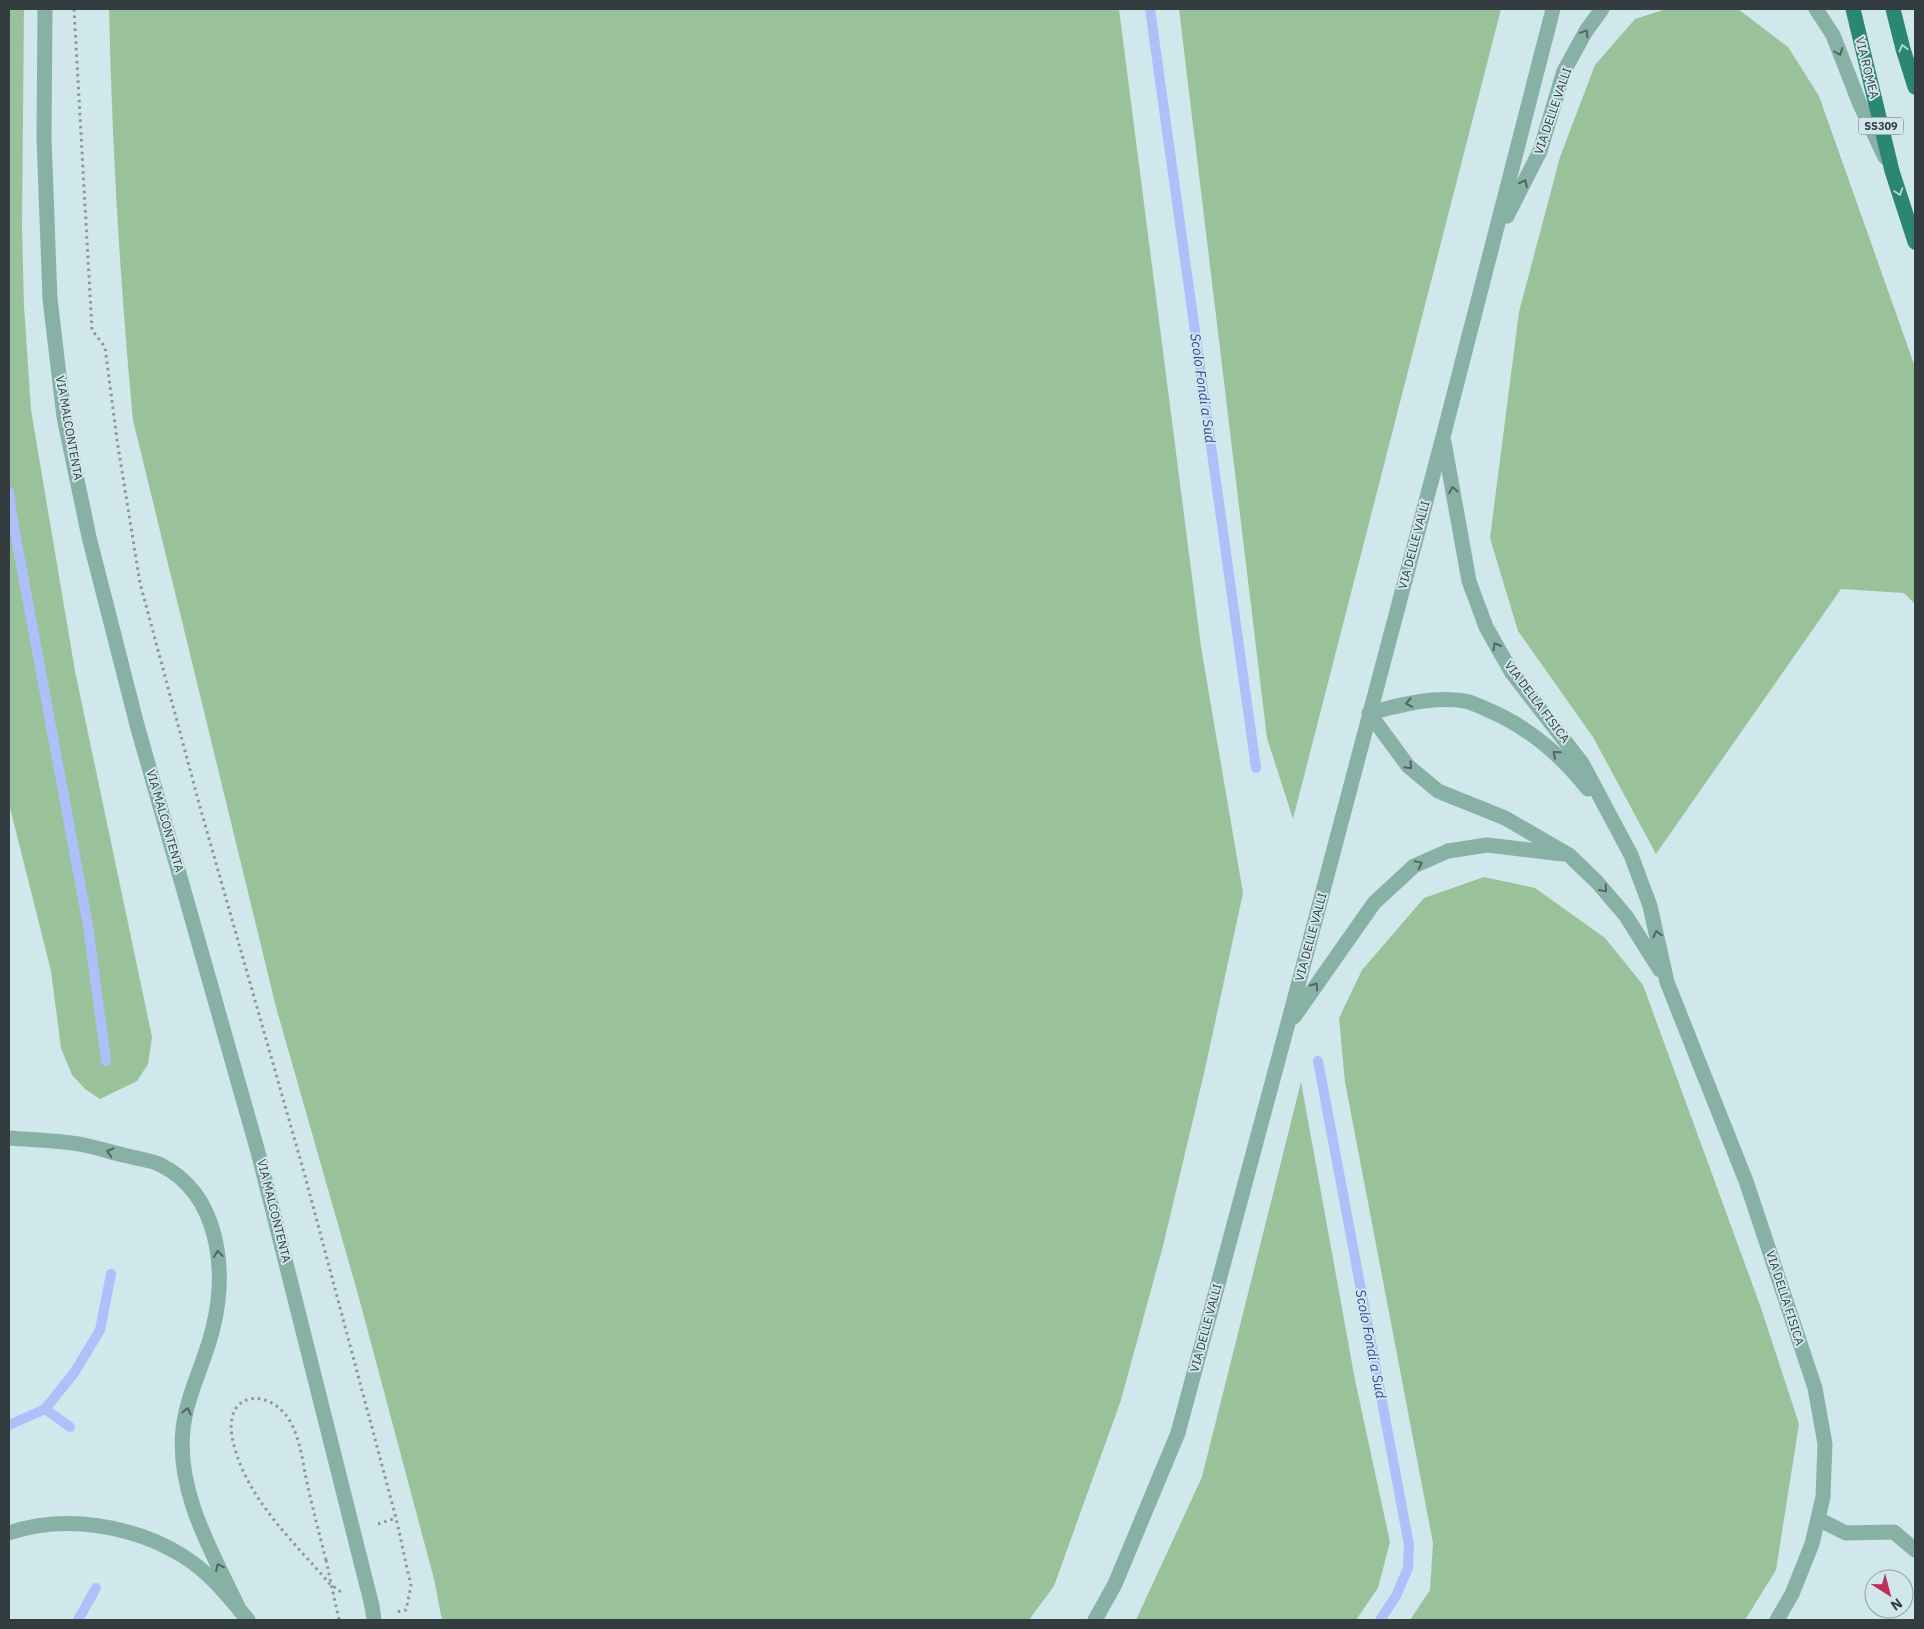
<svg xmlns="http://www.w3.org/2000/svg" width="1924" height="1629" font-family="'IBM Plex Sans',sans-serif">
	<style>
		.green { fill: #9ac29a }
		.lines { fill: none; stroke-linecap: round; stroke-linejoin: round }
		.stream { stroke: #afbffa; stroke-width: 10 }
		.path { stroke: #88989b; stroke-width: 3; stroke-dasharray: 2.5 4; stroke-linecap: butt }
		.minor { stroke: #88b1a6; stroke-width: 15 }
		.major { stroke: #2b8774; stroke-width: 15 }
		.path-bridge { stroke: #88989b; stroke-width: 3; stroke-dasharray: 2.5 4; stroke-linecap: butt }
		.minor-bridge { stroke: #88b1a6; stroke-width: 15 }
		.oneway { stroke: #516562 }
		.oneway2 { stroke: #afd4d3 }
		.labels { text-anchor: middle; stroke-width: 4; stroke-linejoin: round; paint-order: stroke }
		.shield { fill: #d0e7eb; stroke: #626f72; stroke-width: 1 }
		.shield-label { font-size: 11px; font-weight: bold; fill: #333c3e }
		.street-label { font-size: 12px; fill: #333c3e; stroke: #d0e7eb }
		.water-label { font-size: 14px; font-style: italic; fill: #394699; stroke: #d0e7eb }
	</style>
	<rect width="100%" height="100%" fill="#d0e7eb"/>
	<path class="green" d="M9,9H24L22,226L24,306L31,410L75,671L152,1037L148,1064L137,1081L100,1099L85,1089L72,1075L61,1048L51,971L9,804Z
		M109,9H1119L1201,647L1243,893L1205,1069L1163,1246L1121,1400L1054,1586L1029,1620H442L434,1579L359,1298L276,1007L133,420C120,283 112,146 109,9Z
		M1179,9H1501L1293,819L1267,738Z
		M1666,9H1738L1788,47L1819,96L1915,367V604L1904,593L1841,589L1656,854L1593,737L1518,631L1490,538L1519,312L1560,157L1595,65L1635,19Z
		M1484,877L1535,888L1605,938L1643,985L1761,1308L1799,1424L1776,1570L1745,1620H1410L1430,1590L1433,1543L1345,1082L1339,1018L1362,970L1424,898Z
		M1301,1082L1355,1380L1390,1542L1378,1588L1356,1620H1136L1202,1477Z"/>
	<g class="lines">
		<path class="stream" d="M1150,9L1256,768
			M9,492L12,516L88,926L106,1061
			M1318,1061L1409,1545L1408,1568L1396,1596L1380,1620
			M9,1425L45,1409
			M70,1427L45,1409L74,1373L100,1330L111,1274
			M78,1620L96,1588"/>
		<path class="path" d="M74,9L92,330L105,347L117,440L140,583L200,807L305,1176L396,1518L411,1586L406,1610L397,1612
			M378,1524L396,1518
			M326,1560C319,1533 312,1506 306,1478C303,1462 300,1442 293,1427C276,1388 224,1387 232,1436C242,1494 292,1540 329,1583L341,1592"/>
		<path class="minor" d="M45,9L44,138L50,299L64,417L89,537L137,725L258,1152L372,1606
			M1816,9L1833,35L1859,102L1885,157
			M1507,216L1540,151L1564,71L1586,31L1602,9
			M1444,442L1469,581L1486,627L1512,673L1582,763L1631,855L1650,906L1667,982L1746,1181L1815,1388L1825,1444L1823,1497L1812,1544L1792,1594L1777,1620
			M1369,713L1408,766L1438,791L1505,818L1569,855L1597,882L1626,916L1660,970
			M1369,713C1401,705 1432,696 1464,701C1472,702 1479,706 1486,709C1527,726 1560,754 1588,789
			M1294,1017L1374,903L1414,866L1448,851L1487,845L1563,854
			M9,1138C33,1140 60,1140 84,1145C99,1148 113,1153 128,1156C138,1159 151,1160 161,1165C220,1195 227,1271 213,1328C205,1362 187,1394 183,1429C176,1494 214,1555 240,1611
			M1818,1519L1846,1533L1894,1532L1915,1550
			M9,1533C64,1514 133,1525 183,1556C209,1572 229,1597 248,1620
			M1095,1620L1115,1584L1178,1433L1287,1027L1443,437L1553,9"/>
		<path class="major" d="M1853,9L1892,171L1915,242
			M1893,9L1903,49L1915,87"/>
		<path class="path-bridge" d="M326,1560L339,1620"/>
		<path class="minor-bridge" d="M372,1606L374,1620"/>
	</g>
	<defs><path id="oneway-chevron" d="M-2-3.5L2.5 0L-2 3.5" fill="none" stroke-width="1.6" stroke-linecap="round" stroke-linejoin="round" transform="scale(1.25)"/></defs>
	<g class="oneway">
		<use href="#oneway-chevron" transform="translate(1585 33) rotate(-59)"/>
		<use href="#oneway-chevron" transform="translate(1839 52) rotate(69)"/>
		<use href="#oneway-chevron" transform="translate(1524 183) rotate(-63)"/>
		<use href="#oneway-chevron" transform="translate(1453 490) rotate(-101)"/>
		<use href="#oneway-chevron" transform="translate(1496 646) rotate(-120)"/>
		<use href="#oneway-chevron" transform="translate(1409 703) rotate(169)"/>
		<use href="#oneway-chevron" transform="translate(1556 754) rotate(-139)"/>
		<use href="#oneway-chevron" transform="translate(1409 766) rotate(46)"/>
		<use href="#oneway-chevron" transform="translate(1419 864) rotate(-26)"/>
		<use href="#oneway-chevron" transform="translate(1604 889) rotate(49)"/>
		<use href="#oneway-chevron" transform="translate(1657 934) rotate(-103)"/>
		<use href="#oneway-chevron" transform="translate(1315 986) rotate(-55)"/>
		<use href="#oneway-chevron" transform="translate(110 1152) rotate(-166)"/>
		<use href="#oneway-chevron" transform="translate(218 1254) rotate(-96)"/>
		<use href="#oneway-chevron" transform="translate(187 1411) rotate(-77)"/>
		<use href="#oneway-chevron" transform="translate(219 1567) rotate(-115)"/>
	</g>
	<g class="oneway2">
		<use href="#oneway-chevron" transform="translate(1903 48) rotate(-106)"/>
		<use href="#oneway-chevron" transform="translate(1899 192) rotate(72)"/>
	</g>
	<g class="labels">
		<rect class="shield" x="1858.5" y="117.5" width="45" height="17" rx="4"/>
		<g class="shield-label">
			<text x="1881" y="130">SS309</text>
		</g>
		<g class="street-label">
			<text transform="translate(1867 68) rotate(76)" y="4">VIA ROMEA</text>
			<text transform="translate(1553 111) rotate(-71)" y="4">VIA DELLE VALLI</text>
			<text transform="translate(69 428) rotate(80)" y="4">VIA MALCONTENTA</text>
			<text transform="translate(1414 545) rotate(-75)" y="4">VIA DELLE VALLI</text>
			<text transform="translate(1537 702) rotate(53)" y="4">VIA DELLA FISICA</text>
			<text transform="translate(165 821) rotate(74)" y="4">VIA MALCONTENTA</text>
			<text transform="translate(1311 937) rotate(-75)" y="4">VIA DELLE VALLI</text>
			<text transform="translate(274 1211) rotate(76)" y="4">VIA MALCONTENTA</text>
			<text transform="translate(1785 1298) rotate(72)" y="4">VIA DELLA FISICA</text>
			<text transform="translate(1206 1328) rotate(-75)" y="4">VIA DELLE VALLI</text>
		</g>
		<g class="water-label">
			<text transform="translate(1203 388) rotate(82)" y="5">Scolo Fondi a Sud</text>
			<text transform="translate(1371 1344) rotate(79)" y="5">Scolo Fondi a Sud</text>
		</g>
	</g>
	<rect width="1924" height="1629" fill="none" stroke="#333c3e" stroke-width="20"/>
	<g transform="translate(1889 1594) rotate(144)"><circle r="24" fill="#d0e7eb" stroke="#91a3a6"/>
	<path d="M0-4L9 19L0 12L-9 19Z" fill="#bf3059"/>
	<text y="-8" font-size="14" font-weight="bold" text-anchor="middle" fill="#333c3e">N</text>
	</g>
</svg>
